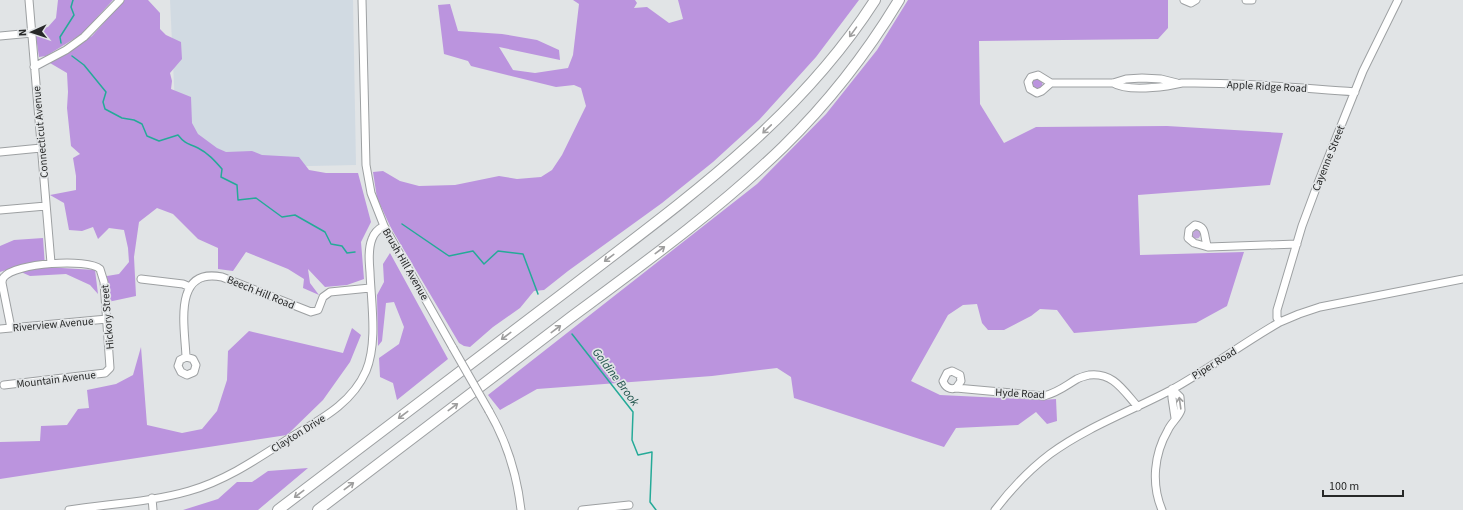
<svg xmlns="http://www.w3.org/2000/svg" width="1463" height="510" font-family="'Source Sans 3',sans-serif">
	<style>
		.built { fill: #d1dae2 }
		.green { fill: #c2a6dc }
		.forest { fill: #bb94de }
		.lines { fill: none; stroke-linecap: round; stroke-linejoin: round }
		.stream { stroke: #25aa98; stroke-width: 1.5 }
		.minor-casing { stroke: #9da0a2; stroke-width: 9 }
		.highway-casing { stroke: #9da0a2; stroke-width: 12 }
		.minor { stroke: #fff; stroke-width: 7 }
		.highway { stroke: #fff; stroke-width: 10 }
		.minor-bridge-casing { stroke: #9da0a2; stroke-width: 9; stroke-linecap: butt }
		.minor-bridge { stroke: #fff; stroke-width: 7 }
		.oneway { stroke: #9e9e9e }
		.labels { text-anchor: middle; stroke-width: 3.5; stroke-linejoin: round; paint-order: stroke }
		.street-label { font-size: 11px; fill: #272828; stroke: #e1e4e6 }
		.water-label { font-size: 12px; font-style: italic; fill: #20534b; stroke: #e1e4e6 }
	</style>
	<rect width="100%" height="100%" fill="#e1e4e6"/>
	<path class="built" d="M170,0H353L356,165L178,169Z"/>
	<path class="green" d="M1191.5 234a4.5 4.5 0 1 1 9 0a4.5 4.5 0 1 1-9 0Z"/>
	<path class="forest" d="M58,0H113L82,34L46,56L39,57L35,30L48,27L56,18Z
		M124,0H148L160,13V29L166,35L181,42L182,59L170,73L172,81L171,89L191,97L192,123L198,134L217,148L226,152L252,151L262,155L299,157L309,170L326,173H358L371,222L361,242L364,279L347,285L325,287L308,269L310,283L319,295L303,288L304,279L288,269L246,252L233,271L218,269V248L198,239L173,214L157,208L139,222L134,257L136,296L108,302L107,276L119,274L129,262L128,248L124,230L109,228L98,239L93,227L82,231L69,230L64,203L50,195L76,190V176L73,158L80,154L71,146L67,108L68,92L67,73L50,63L92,36Z
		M573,0H635L637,3L634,8L647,7L669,23L683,19L678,0H859L816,57L759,120L713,162L662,203L568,271L544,290L534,291L520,308L493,327L470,347L464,346L459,343L391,228L377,198L373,172L383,171L400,181L419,186L455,185L499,176L517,179L541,177L552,170L562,155L586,106L581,88L574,85L556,87L471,66L468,61L444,54L438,5L450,4L458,31L502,34L537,40L559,50L560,60L499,47L513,70L535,73L568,68L573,55L579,4Z
		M908,0H1168V28L1158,39L979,41L980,104L1004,143L1036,127L1167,126L1283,133L1270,185L1138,195L1140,255L1244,252L1227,306L1196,323L1074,333L1057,310L1040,309L1031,316L1004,330H988L982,323L977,304L963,305L948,315L911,381L940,395L1042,400L1056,399L1057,421L1047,424L1036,412L1018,425L956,428L944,447L794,398L791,377L777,368L712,376L537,389L500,410L488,395L757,184L826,114L877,50Z
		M1031.5 84a5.5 5.5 0 1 1 11 0a5.5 5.5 0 1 1-11 0Z
		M43,238L45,267L95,270L98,294L90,285L66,274L30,276L12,268L0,272V246L14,240Z
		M390,253L448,359L397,400L393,383L380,377L379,358L399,344L404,327L394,302L386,303L382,341L378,346L377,295L384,282L383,264Z
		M352,328L361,335L350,362L323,400L287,435L0,479V442L40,441L41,426L67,425L78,409L89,408L87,390L116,384L133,375L141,347L147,425L182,433L202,429L217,411L227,380L228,351L249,331L343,353Z
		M308,468L258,510H183L218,499L237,482H252L268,471Z"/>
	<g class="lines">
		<path class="stream" d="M61,43L60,37L74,15L71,7L73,0
			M72,56L84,65L106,92L103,102L105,109L122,118L134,120L142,124L147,136L159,141L178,135C186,145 188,143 198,148C208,153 215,161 222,169L221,177L237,185L238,200L256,198L282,217L295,215L325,232L331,244L342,246L347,253L355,252
			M402,224L449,256L473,251L484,264L498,251L523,254L538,294
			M572,334L633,412L632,440L638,455L652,452L650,502L656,510"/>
		<defs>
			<path id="minor" d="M29,0L51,263
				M362,0L366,165L371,193L384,226L453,348
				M1184,0L1191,3L1196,0
				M1246,0H1252
				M0,36L32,33
				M34,67L66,50L84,37L120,0
				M1038,75L1051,83L1042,91L1037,93L1030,89L1028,82L1031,77Z
				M1051,83H1113L1126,79L1142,78L1161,79L1177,83
				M1113,83C1126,91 1152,88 1167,86C1172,85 1177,84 1182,83C1239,82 1297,88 1355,92
				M0,152L41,148
				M0,210L46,206
				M1195,225C1208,227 1203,238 1208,247L1194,243L1188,238L1189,230Z
				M1208,247L1297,244
				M141,279L183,284L190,287
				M1280,322L1277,318V310L1302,226L1318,183L1363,71L1398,0
				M0,329L107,319
				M186,357L193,359L196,365L194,372L187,375L181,372L178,366L180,360L186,357C185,328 172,267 222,277L311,312L318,310L323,297L330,292L370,288
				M4,385L105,373L110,368L104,282L100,269C88,258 14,263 4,277C2,279 2,281 2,283L11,328
				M956,388L961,381L960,375L952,371L947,373L943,381C945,387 950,390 956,388L1044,396C1059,392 1065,386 1077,379C1081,377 1085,376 1089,375C1113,372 1123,390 1138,407
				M1172,389V398L1175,418
				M489,411C507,442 517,475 521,510
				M152,498L153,510
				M69,510C108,504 151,502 189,491C224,481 254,461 285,441C315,422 351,406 366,371C378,342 371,302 370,272C369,261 368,249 372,239C374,233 378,229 384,226
				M582,510L629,505
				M995,510C1011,489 1029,470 1050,454C1087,427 1131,411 1171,390C1209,369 1243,343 1280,322L1299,314L1320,307L1463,279
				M1162,510C1151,484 1154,454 1168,430C1171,423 1179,417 1181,410L1180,397L1172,389"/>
			<path id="highway" d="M278,510C374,438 469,364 565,292C678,205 797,122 875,0
				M318,510C403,446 486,382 570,318C643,264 718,210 783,147C828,103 867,53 899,0"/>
		</defs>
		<use href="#minor" class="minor-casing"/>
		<use href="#highway" class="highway-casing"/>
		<use href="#minor" class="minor"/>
		<use href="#highway" class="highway"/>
		<defs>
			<path id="minor-bridge" d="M453,348L489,411"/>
		</defs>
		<use href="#minor-bridge" class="minor-bridge-casing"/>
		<use href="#minor-bridge" class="minor-bridge"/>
	</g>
	<defs><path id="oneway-shaft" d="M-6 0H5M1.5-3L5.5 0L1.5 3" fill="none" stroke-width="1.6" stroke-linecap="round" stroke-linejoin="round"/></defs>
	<g class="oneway">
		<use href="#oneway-shaft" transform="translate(853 32) rotate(126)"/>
		<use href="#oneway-shaft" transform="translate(767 129) rotate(136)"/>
		<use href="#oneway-shaft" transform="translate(660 250) rotate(-37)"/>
		<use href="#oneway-shaft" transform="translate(609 258) rotate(143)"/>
		<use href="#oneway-shaft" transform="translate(556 329) rotate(-37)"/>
		<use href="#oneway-shaft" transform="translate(506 336) rotate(143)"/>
		<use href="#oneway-shaft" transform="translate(1180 403) rotate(-98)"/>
		<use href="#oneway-shaft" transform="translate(453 407) rotate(-37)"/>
		<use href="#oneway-shaft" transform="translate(403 415) rotate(143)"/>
		<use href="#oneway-shaft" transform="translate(349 486) rotate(-37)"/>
		<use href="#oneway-shaft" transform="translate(299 494) rotate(143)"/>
	</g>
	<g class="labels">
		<g class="street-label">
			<text transform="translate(1267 86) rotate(3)" y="4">Apple Ridge Road</text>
			<text transform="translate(40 132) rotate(-95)" y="4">Connecticut Avenue</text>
			<text transform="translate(1328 158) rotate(-68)" y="4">Cayenne Street</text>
			<text transform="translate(406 264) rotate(60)" y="4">Brush Hill Avenue</text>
			<text transform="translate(261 292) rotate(22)" y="4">Beech Hill Road</text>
			<text transform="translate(107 317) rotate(-95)" y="4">Hickory Street</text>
			<text transform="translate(53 324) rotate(-5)" y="4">Riverview Avenue</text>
			<text transform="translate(1214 363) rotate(-32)" y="4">Piper Road</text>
			<text transform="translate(56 379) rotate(-7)" y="4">Mountain Avenue</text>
			<text transform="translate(1020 393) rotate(3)" y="4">Hyde Road</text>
			<text transform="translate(298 433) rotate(-32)" y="4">Clayton Drive</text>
		</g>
		<g class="water-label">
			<text transform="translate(616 377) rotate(53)" y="4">Goldine Brook</text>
		</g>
	</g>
	<g transform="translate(32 32) rotate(267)" stroke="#e1e4e6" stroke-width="3" paint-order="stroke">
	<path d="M0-3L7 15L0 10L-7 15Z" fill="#272828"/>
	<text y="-6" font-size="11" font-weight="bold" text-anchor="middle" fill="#272828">N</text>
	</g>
	<path d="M1323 490v6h80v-6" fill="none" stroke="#272828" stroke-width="2"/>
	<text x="1329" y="490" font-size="12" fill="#272828" stroke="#e1e4e6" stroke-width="3" paint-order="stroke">100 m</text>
</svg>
